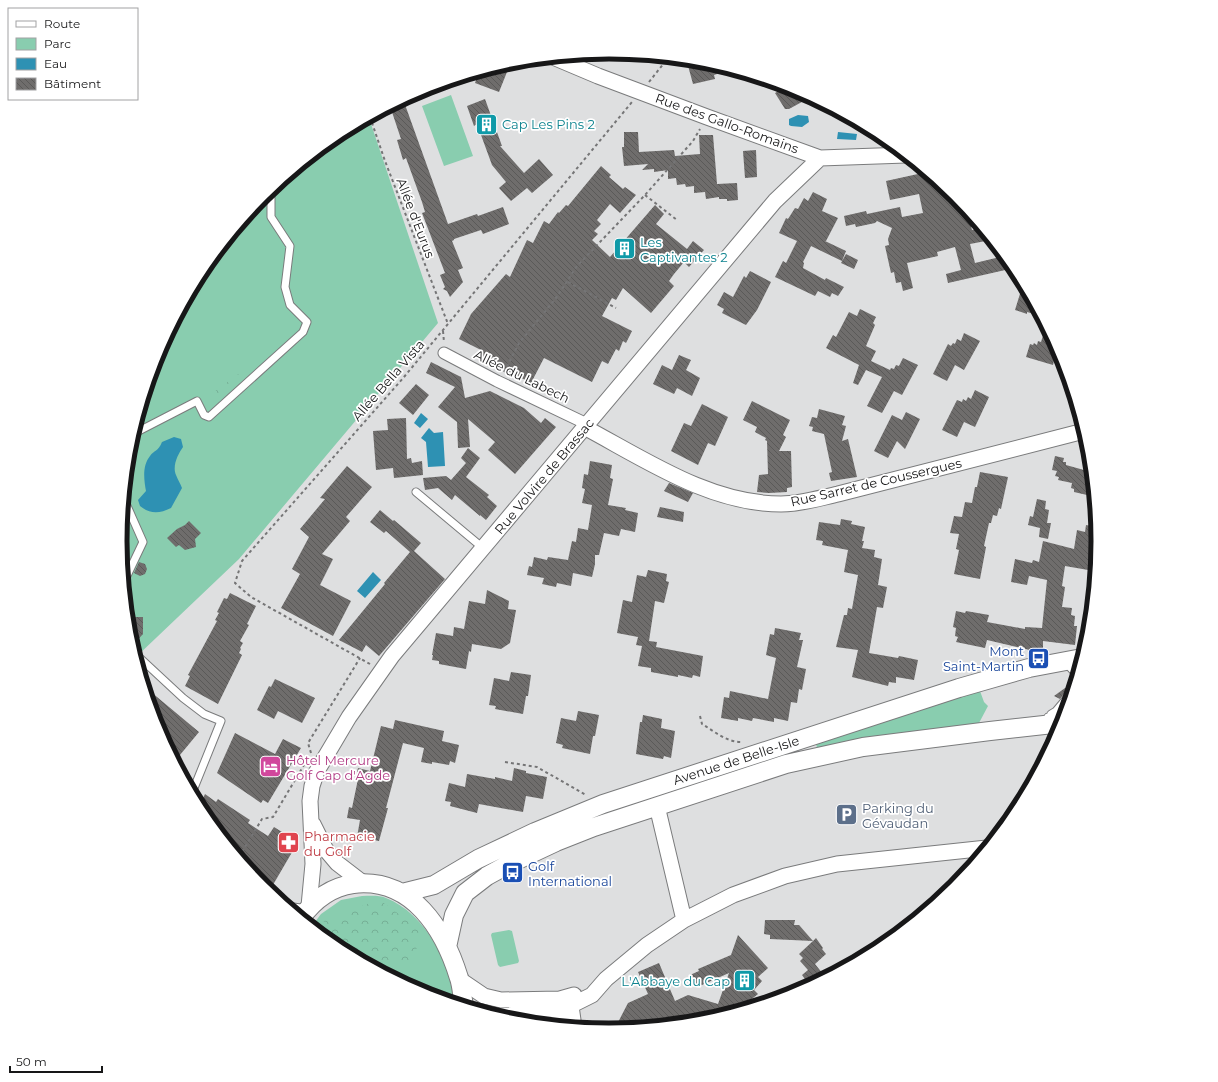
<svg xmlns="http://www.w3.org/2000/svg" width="1218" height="1082" font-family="Montserrat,sans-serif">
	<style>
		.green { fill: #89cdaf }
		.forest { fill: url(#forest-crowns) }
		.water { fill: #2e91b3 }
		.building { fill: url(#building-back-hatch) }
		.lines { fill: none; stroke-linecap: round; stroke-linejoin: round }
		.service-casing { stroke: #7a7b7c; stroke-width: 9 }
		.pedestrian-casing { stroke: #7a7b7c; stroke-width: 13 }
		.minor-casing { stroke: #7a7b7c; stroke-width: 17 }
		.tertiary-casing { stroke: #7a7b7c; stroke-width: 20 }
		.path { stroke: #757576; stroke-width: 2; stroke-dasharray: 3 3; stroke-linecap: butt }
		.service { stroke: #fff; stroke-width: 7 }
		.pedestrian { stroke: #fff; stroke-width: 11 }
		.minor { stroke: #fff; stroke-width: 15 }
		.tertiary { stroke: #fff; stroke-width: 18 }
		.labels { text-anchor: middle; stroke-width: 3.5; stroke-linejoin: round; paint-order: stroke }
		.street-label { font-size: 13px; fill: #171718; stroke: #fff }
		.culture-label { font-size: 13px; fill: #0d838f; stroke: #fff; text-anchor: start }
		.transit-label { font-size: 13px; fill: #164399; stroke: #fff; text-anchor: end }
		.hotel-label { font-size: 13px; fill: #b23c85; stroke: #fff; text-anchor: start }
		.service-label { font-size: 13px; fill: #4e5e75; stroke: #fff; text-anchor: start }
		.health-label { font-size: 13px; fill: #be3a42; stroke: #fff; text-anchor: start }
		.rim { fill: none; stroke: #171718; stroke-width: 5 }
	</style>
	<defs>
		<pattern id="forest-crowns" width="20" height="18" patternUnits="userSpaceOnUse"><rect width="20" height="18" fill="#89cdaf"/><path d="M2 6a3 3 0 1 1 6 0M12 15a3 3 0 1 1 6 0" fill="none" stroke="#76af96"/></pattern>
		<pattern id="building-back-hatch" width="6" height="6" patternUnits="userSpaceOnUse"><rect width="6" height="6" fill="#6f6d6c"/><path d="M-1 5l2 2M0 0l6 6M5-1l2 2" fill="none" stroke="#5a5958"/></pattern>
	</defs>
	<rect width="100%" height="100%" fill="#dedfe0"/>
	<path class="green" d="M451,95L473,156L444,166L422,106Z
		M369,118L438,323L239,559L136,657L129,636L120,541L129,445L157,354L203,269L263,195L338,134Z
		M980,691L984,702L988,706L979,723L957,729L818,751L816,744Z
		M362,896C370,896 379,895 386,898C426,914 450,962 454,1003L422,993L337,947L312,926L321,914L341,900Z
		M509,930L512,931L519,961L518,963L500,967L498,965L491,935L492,933Z"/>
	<path class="forest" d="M241,372L246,380L218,405L214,403L210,395Z
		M381,901L419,929L415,960L375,965L360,950L337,947L320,933L324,921L367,904Z"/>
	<path class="water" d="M798,115L808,116L809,122L802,127L791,126L789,125V119Z
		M838,132L857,134L856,140L837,139Z
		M421,413L428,419L420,428L414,423Z
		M429,428L434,433L443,432L445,466L428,467L426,442L421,438Z
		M174,437L181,439L183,447C178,454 172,466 176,475C178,480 180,483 182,488L171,508C159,514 150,514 140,506L138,500L146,491C144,480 142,466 150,456C154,450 158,452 162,442Z
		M373,572L381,580L365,598L357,591Z"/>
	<path class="building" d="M693,60L705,61L718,65L720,73L714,75L715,79L693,84L687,62Z
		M511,62L499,92L475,83L479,72Z
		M787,87L796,89L811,97L789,109H785L775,93Z
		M403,99L448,224L477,214L478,216L503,207L509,224L483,234L481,230L454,239V240L452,241L463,268L458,270L463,282L450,297L447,291L443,289L445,287L440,275L445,273L422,213L425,212L422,202L406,158L403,160L397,140L401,139L390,106Z
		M485,99L502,146H500L524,173L539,159L553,175L532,193L527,188L511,201L499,188L506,182L492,165L477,124L474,126L467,106Z
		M624,132H638L639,152L674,150L675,156L700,154L699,135H713L717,184L737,183L738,200L727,201V199H719V197L706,199L705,192L694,193V186L686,187L685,184L677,185L676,178L668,179V170L654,172V169L642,170L648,164L624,166L622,147H624Z
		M756,150L757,177L745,178L743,151Z
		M601,166L611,175L609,177L623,189L625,187L636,195L620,213L610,204L597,220L601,224L594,231L598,234L592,240L610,257L655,205L664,214L656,224L687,249L693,241L704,250L689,267L684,262L674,274L669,281L674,286L651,313L623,288L616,300L612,298L602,316L632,331L626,343L623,341L619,351L616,349L608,364L602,361L592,382L544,358L531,383L481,357L483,351L459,339L471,314L506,274L510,277L527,240L533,243L544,221L549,224L558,212L559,213L566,205L568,206Z
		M927,172L947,189L951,205L961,202L967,210L972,230L981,228L991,240L970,244L975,263L1004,256L1014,268L948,283L946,274L961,270L955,247L937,252L938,256L907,263L913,288L903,291L901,282L896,283L894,272L891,273L885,246L889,245L888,239L892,228L877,221L875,223L856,227L855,224L846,226L844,216L866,211L867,214L900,207L902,217L923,213L919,194L890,200L886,181Z
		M813,192L827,199L822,211L838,218L826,241H825L846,251L842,261L811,246L803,262L804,263L803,268L825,280L826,278L844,287L838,296L832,293L830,297L818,291L815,296L775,277L783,261L786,263L797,241L779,233L786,218L788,219L795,208L798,209L804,198L808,201Z
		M846,254L858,260L854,269L841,263Z
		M750,271L771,282L757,310L746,325L722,313L724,309L717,305L724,292L733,297L744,276L746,278Z
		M1023,284L1033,302L1041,316L1027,312V314L1015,310Z
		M860,309L876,317L873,323L875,325L866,346L876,351L871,361L890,370L891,368L894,369L896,365L899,366L903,358L918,365L902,395L894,391L882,413L867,406L882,377L866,370L858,385L853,383L859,365L826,348L833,335L836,337L849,312L857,316Z
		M1046,326L1057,347L1053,365L1026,357L1030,344L1033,345L1034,343L1037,345L1038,341L1041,342Z
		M964,333L980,341L964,370L955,365L947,381L933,374L948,344L951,346L953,343L955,344L957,339L961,341Z
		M679,355L691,360L686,370L700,378L692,396L677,388L674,394L653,384L662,365L672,370Z
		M431,362L461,377L465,398L490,391L524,408L541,423L545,418L556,427L515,474L488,450L495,442L468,419L470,447L458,448L457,422L438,407L455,387L426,373Z
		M416,384L429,395L413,415L399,403Z
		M975,390L989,397L975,427L964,422L957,437L942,430L957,400L962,402L963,399L966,401L968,397L971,399Z
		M752,401L790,420L783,435L786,437L779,451H791L792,487L787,488V492L769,493L757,492L759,475L768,474L767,441L765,440L766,438L755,432L757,427L743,420Z
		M702,404L728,417L715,446L708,443L698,465L671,451L684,423L691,426Z
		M819,409L845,416L842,425L846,426L842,441L848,439L857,477L831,481L829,473L832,472L824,434L812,431L813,427L809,426L812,417L817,418Z
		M906,412L920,419L905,449L897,441L888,458L874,451L892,415L902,420Z
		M406,418L407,459L411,458L412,463L422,461L423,475L394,478L393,468L376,470L373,431L388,430L387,419Z
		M468,448L480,458L466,477L489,495L487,497L497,506L486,520L480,515V516L455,495L452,500L438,488L425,490L423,478L446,476L451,480L466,463L461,458Z
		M1055,456L1064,458L1063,462H1066V465L1091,472L1093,493L1088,492L1087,495L1074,492V489L1071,488L1072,483L1058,480L1059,477L1055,476L1057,471L1052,470Z
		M590,461L612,465L610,478L613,479L608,505L626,508L625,510L638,513L635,532L621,529L619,536L604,533L599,555H595V564L592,577L573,573L571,586L557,583L556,587L542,584L544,578L527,575L529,566L532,567L534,557L547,560L548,557L568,560L572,541L576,542L578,528L588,530L592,505L582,503L585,489L582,488L584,474L588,475Z
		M347,466L372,487L346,517L350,521L322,554L333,559L320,585L351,601L333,636L281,608L300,574L292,569L309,537L300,529L325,499L320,498Z
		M980,472L1008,477L1001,509L999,508L997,516L993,515L991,523H989L984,546L986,547L980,579L954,574L959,550L956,549L959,534L950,533L954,516L962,517L965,502L972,503L975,487H977Z
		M669,483L693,493L688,502L664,491Z
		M1037,499L1046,501L1045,509L1049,510L1047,523H1051L1048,539L1039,537L1040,528L1028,525L1030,516L1033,517Z
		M660,507L684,512L683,522L657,517Z
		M380,510L393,521L394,520L421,543L414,551L445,579L379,656L366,645L362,652L339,640L385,584L384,583L410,552L386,531L384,533L370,522Z
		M841,519L852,521L851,524L865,527L862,541H864L862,548L875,550L874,557L882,559L878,585L887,587L883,608L877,607L869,653L898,658L899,656L918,660L914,680L896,677V683L889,682L888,686L852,677L858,650L836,647L844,615H847L848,608L852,609L858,575L844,572L848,550L822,545L823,541L816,540L819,522L840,525Z
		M189,521L201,533L195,539L196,547L185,550L179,545L176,547L167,538L177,529L185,525Z
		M1086,525L1097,527L1098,541L1094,571L1065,566L1062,586L1065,587L1062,607L1072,608L1071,615L1075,616L1074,626H1077L1075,645L1043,641V648H1034V651L987,640L985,648L956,642L958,637L955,636L956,628L953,627L956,611L965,613L966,611L989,615L987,622L1014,627L1025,629V627L1042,628L1047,580L1029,576L1027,585L1011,582L1015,559L1032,563L1033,560L1039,562L1043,541L1074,549L1077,530L1085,532Z
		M139,562L145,564L147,569L145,574L140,576L134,573Z
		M648,570L667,574L666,581L669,582L664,603L655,601L649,641L657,642L656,647L703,656L700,677L693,675L692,678L678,675V677L651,672V668L638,666L642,646L636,645L638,637L617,633L623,600L632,602L637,575L646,577Z
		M487,590L509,601L508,609L516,610L510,643L501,649L472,644L471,652L469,651L466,669L439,664V661L432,660L433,655H432L436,633L453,636L454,627L464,629L469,601L485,604Z
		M230,593L256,606L247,624L249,625L240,641L243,643L240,648L241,649L239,653L242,655L218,704L185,686L190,676L188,675L217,621L215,620L219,613L217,612L224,598L227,599Z
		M127,617H143V634L132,646L129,636Z
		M775,628L801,633L799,640H803L797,667L806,669L802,690L799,689L797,703L791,702L788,721L774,718V722L753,718L752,721L738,718V721L721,718L724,697L729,698L730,691L768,699L776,658L766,655L770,634L774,635Z
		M511,672L531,675L528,696H526L523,714L495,709L496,706L489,705L494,678L509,681Z
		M275,679L315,698L302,723L278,711L274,719L257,710L269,686L271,687Z
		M145,687L199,732L175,761L157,728L161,722L153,716Z
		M1065,688L1068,689L1060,699L1054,696Z
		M578,711L599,715L595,736H593L590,754L562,748L563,745L556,743L561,718L576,721Z
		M643,715L662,719L661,728L675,731L671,758L664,756L663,759L636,754L640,722H642Z
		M395,720L444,731L442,741L459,745L455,763L450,761L449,765L432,762V764L421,762L424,748L403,743L386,808H388L379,841L357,837L360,820L347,818L349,807L352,808L358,779H355L358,768L370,771L381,726L393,729Z
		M235,733L275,754L283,739L301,748L268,803L263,800L261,803L217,773Z
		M514,768L526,771V773L547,777L543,799L526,796L523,812L479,804L477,813L450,806L451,802L445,801L449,783L465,787L467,774L495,779V777L512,781Z
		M205,794L216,802L218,799L250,820L248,823L268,836L274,827L298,842L270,890L261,884L249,869L253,863L233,850L202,812L199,807Z
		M765,920H795L794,925H799L813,941L816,938L823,948L822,949L826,954L815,964L823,974L819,976L822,979L810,986L802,975L808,970L800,961L803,958L799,954L813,941L770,939V935L764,934Z
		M738,935L768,968L758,977L762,981L754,990L758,994L748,1002L752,1006L708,1020L710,1012L691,1021L690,1019L681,1023L614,1030L628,1003L648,994L638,972L659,963L675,1001L688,995L718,1004L729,973L695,988L690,975L699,971L698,969L731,955Z"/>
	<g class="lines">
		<defs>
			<path id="service" d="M133,434L197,401L204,415L209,417L303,332L307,322L290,305L285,287L290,246L271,217V198L266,193
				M416,492L483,548
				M124,582L143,542L124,499
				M141,659L183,698L204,714L221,721L192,793
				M1065,662L1077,675
				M1051,714L1056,711L1072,692
				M1048,717L1065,713
				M287,906L307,909"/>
			<path id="pedestrian" d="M444,353L497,381L587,424"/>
			<path id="minor" d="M553,57L598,76L707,117L820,158L906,155
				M584,427C646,460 710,504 781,504C801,504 820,498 838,494L1084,431
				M657,806L684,920
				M313,824L326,850L337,863L363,883
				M309,906L313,864L310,801L312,786L317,771L349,717L392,656L775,201L820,158
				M459,979L484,996L501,1000L560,999L574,995
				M571,1006L573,1020L572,1026
				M553,1010L559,1020V1025
				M499,1016L539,1013L566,1008L592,995L606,979L647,945L684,920L733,895L785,876L837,864L987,848"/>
			<path id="tertiary" d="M402,893L434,885L478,859L535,832L603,804L959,688L1029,668L1082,658
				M301,918C314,900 331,887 353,884C412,877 444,929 459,978C462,987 462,997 464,1005
				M447,947L454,915L465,893L487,876L509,864L556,842L594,827L786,764L863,747L990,731L1062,723"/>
		</defs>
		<use href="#service" class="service-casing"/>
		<use href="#pedestrian" class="pedestrian-casing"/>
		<use href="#minor" class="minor-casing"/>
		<use href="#tertiary" class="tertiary-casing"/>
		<path class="path" d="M649,82L668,58
			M370,117L385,161L448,324
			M645,195L677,220
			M568,282L616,308
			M443,331L444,342
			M504,372L519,343L556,298L577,266L645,195L693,141L700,129
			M370,664L251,597L235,583L242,561L404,377L632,102
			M700,716L702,724C714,731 726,742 741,742
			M311,753L308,743L360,658
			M505,762L537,767L586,795
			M239,857L262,819L273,817L304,765"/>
		<use href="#service" class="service"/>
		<use href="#pedestrian" class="pedestrian"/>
		<use href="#minor" class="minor"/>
		<use href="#tertiary" class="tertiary"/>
	</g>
	<defs>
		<symbol id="building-square" viewBox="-11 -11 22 22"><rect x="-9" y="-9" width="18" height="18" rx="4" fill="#0f9aa8" stroke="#fff"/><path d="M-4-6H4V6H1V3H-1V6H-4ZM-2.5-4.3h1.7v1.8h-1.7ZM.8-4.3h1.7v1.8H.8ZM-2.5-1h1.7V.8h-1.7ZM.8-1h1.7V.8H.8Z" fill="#fff"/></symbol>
		<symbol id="bus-square" viewBox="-11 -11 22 22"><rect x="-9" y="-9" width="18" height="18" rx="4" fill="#1a4fb4" stroke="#fff"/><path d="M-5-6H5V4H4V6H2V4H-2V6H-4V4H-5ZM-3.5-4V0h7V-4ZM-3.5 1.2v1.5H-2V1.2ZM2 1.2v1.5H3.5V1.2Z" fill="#fff"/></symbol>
		<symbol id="hotel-square" viewBox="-11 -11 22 22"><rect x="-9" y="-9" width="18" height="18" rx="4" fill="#d1479c" stroke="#fff"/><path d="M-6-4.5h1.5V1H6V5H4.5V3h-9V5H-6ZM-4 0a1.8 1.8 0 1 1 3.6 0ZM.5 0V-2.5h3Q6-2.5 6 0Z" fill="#fff"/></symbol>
		<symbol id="parking-square" viewBox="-11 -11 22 22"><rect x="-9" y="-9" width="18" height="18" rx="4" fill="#5c6f8a" stroke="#fff"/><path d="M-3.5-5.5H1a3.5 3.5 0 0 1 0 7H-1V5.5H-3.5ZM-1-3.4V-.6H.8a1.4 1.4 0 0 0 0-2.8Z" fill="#fff"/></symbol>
		<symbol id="pharmacy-square" viewBox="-11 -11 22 22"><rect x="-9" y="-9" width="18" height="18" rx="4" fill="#e0444e" stroke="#fff"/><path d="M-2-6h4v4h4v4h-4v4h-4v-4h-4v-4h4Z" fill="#fff"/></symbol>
	</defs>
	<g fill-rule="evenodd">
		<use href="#building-square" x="474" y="112" width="25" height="25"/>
		<use href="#building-square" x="612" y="236" width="25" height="25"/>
		<use href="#bus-square" x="1026" y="646" width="25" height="25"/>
		<use href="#hotel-square" x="258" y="754" width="25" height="25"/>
		<use href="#parking-square" x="834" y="802" width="25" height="25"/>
		<use href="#pharmacy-square" x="276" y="830" width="25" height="25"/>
		<use href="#bus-square" x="500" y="860" width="25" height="25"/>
		<use href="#building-square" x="732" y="968" width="25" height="25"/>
	</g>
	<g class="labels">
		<g class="street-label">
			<text transform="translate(727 123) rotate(20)" y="5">Rue des Gallo-Romains</text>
			<text transform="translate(416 218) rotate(69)" y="5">Allée d'Eurus</text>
			<text transform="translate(522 376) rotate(26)" y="5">Allée du Labech</text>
			<text transform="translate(388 380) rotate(-49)" y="5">Allée Bella Vista</text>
			<text transform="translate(544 476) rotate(-50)" y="5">Rue Volvire de Brassac</text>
			<text transform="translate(876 482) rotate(-13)" y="5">Rue Sarret de Coussergues</text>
			<text transform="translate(736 760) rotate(-18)" y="5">Avenue de Belle-Isle</text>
		</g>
		<g class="culture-label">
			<text x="502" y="129">Cap Les Pins 2</text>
			<text x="640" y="247">Les<tspan x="640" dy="15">Captivantes 2</tspan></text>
			<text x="730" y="986" text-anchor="end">L'Abbaye du Cap</text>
		</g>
		<g class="transit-label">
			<text x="1024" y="656">Mont<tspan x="1024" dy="15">Saint-Martin</tspan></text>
			<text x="528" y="871" text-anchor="start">Golf<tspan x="528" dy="15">International</tspan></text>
		</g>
		<g class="hotel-label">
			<text x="286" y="765">Hôtel Mercure<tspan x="286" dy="15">Golf Cap d'Agde</tspan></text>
		</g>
		<g class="service-label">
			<text x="862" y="813">Parking du<tspan x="862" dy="15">Gévaudan</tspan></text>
		</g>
		<g class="health-label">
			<text x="304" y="841">Pharmacie<tspan x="304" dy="15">du Golf</tspan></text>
		</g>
	</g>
	<path d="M0 0H1218V1082H0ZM127 541a482 482 0 1 1 964 0a482 482 0 1 1-964 0Z" fill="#fff" fill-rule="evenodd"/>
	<path class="rim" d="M127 541a482 482 0 1 1 964 0a482 482 0 1 1-964 0Z"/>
	<rect x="8" y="8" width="130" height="92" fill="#ffffff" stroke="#a2a2a3"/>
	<rect x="16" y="21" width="20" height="6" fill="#ffffff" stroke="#a2a2a3"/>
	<text x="44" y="28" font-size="12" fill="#171718">Route</text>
	<rect x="16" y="38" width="20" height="12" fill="#89cdaf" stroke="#a2a2a3"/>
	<text x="44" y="48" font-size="12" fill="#171718">Parc</text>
	<rect x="16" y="58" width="20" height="12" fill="#2e91b3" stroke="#a2a2a3"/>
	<text x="44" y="68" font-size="12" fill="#171718">Eau</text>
	<rect x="16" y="78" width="20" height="12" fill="url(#building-back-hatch)" stroke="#a2a2a3"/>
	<text x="44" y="88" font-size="12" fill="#171718">Bâtiment</text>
	<path d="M10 1066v6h92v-6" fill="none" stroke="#171718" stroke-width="2"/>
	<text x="16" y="1066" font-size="12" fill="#171718" stroke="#ffffff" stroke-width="3" paint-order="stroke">50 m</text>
</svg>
